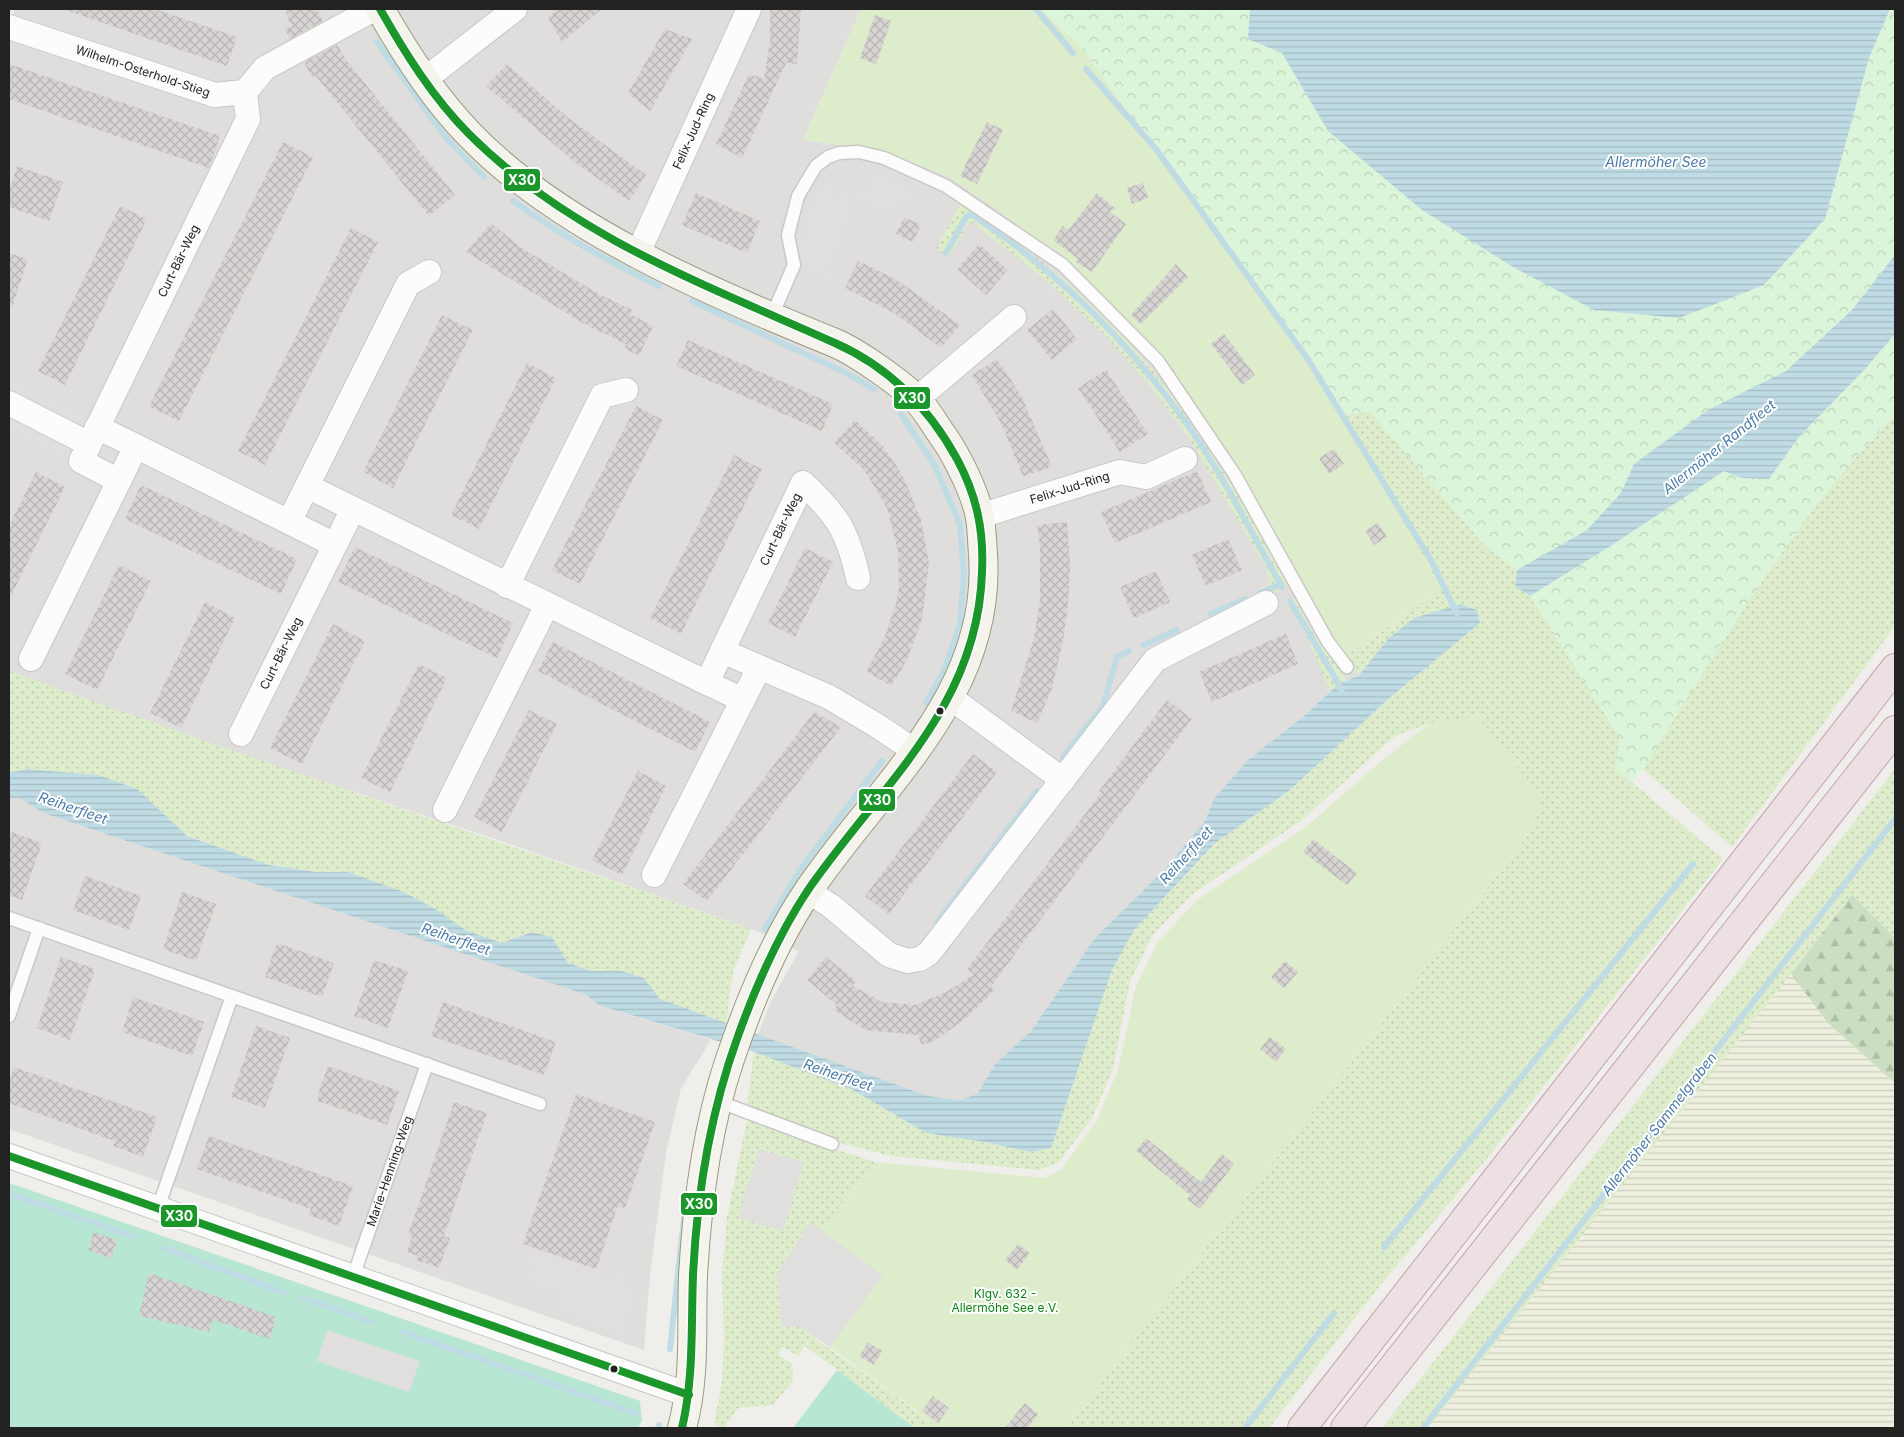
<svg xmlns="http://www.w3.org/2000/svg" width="1904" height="1437" font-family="Inter,sans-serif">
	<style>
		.residential { fill: #dfdedc }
		.farmland { fill: url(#farmland-rules) }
		.grass { fill: url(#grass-dots) }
		.forest { fill: url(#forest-firs) }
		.park { fill: url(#park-crowns) }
		.garden { fill: #ddeccb }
		.pitch { fill: #b7e6d2 }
		.parking { fill: #e0dfde }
		.water { fill: url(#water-rules) }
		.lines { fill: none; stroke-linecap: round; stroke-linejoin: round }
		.stream { stroke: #bfdbe3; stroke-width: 6 }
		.building { fill: url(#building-cross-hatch) }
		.lane-casing { stroke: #c9c8c7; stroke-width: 15 }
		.street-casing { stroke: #c9c8c7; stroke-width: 26 }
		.secondary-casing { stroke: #999a82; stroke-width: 30 }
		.highway-casing { stroke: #c5a2ac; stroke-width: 30 }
		.lane { stroke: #fdfcfc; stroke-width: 12 }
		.street { stroke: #fdfcfc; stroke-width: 24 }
		.secondary { stroke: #f4f4ed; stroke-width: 28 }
		.highway { stroke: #ece0e2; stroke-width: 28 }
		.bus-1-casing { stroke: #fff; stroke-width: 11 }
		.bus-1 { stroke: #1a962b; stroke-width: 8 }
		.bus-dot { fill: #222; stroke: #fff; stroke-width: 2 }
		.labels { text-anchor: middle; stroke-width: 4; stroke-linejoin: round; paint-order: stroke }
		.street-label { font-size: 12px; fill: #222; stroke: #fff }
		.park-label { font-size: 12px; fill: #0c8416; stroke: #fff }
		.water-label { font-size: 14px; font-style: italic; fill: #4a7aab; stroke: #fff }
		.line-badge { stroke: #fff; stroke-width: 2 }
		.badge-label { font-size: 14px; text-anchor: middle; font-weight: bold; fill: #fff }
	</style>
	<defs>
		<pattern id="farmland-rules" width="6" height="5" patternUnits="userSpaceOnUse" patternTransform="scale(1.25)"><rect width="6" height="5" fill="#efefdf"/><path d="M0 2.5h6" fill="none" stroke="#cdcdbf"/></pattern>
		<pattern id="grass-dots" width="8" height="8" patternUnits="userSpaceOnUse" patternTransform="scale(1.25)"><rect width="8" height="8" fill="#ddeccb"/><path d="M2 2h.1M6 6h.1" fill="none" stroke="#bdcaae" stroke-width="1.8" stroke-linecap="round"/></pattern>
		<pattern id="forest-firs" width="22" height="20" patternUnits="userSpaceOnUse" patternTransform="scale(1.25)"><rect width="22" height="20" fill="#cbdec1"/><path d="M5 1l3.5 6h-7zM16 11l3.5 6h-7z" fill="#aebea6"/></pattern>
		<pattern id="park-crowns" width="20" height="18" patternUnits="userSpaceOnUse" patternTransform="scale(1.25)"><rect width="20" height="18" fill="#daf5da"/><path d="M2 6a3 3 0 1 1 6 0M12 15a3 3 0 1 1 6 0" fill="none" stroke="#bbd2bb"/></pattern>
		<pattern id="water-rules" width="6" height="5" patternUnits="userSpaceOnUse" patternTransform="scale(1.25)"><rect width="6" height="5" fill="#bfdbe3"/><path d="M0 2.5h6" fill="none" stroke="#a4bcc2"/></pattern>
		<pattern id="building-cross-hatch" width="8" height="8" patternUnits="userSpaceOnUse" patternTransform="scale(1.25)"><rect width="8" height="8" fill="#d7d4d2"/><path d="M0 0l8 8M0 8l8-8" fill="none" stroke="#b8b6b4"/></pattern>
	</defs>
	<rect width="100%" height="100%" fill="#f0eeeb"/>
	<path class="residential" d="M15,9H861L803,140L880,150L950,177L1067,259L1163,356L1239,472L1344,657L1359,675L1337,685L1214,799L1205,821L1164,870L1095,938L1031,1031L996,1063L977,1094L960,1100L928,1096L758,1035L771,1001L799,951L751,929L501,841L174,732L9,671V26Z
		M20,797L43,813L587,995L598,1005L711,1040L681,1088L666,1153L650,1275L644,1350L9,1129V799Z"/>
	<path class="farmland" d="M1791,974L1828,1023L1895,1083V1428H1428Z"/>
	<path class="grass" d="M960,203C1052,260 1133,336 1194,426C1227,475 1256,527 1285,579L1286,587L1263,597L1260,595V588L1269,584L1270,580L1265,566L1189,438L1151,387L1106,336L1046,280L970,221L949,257L936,249Z
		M1895,255L1786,371L1708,410L1634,464L1515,586L1530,596L1620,738L1616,769L1723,859L1489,1156L1378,1288L1269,1428H1066L1535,826L1430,723L1395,736L1301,821L1191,895L1152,936L1130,982L1113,1069L1092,1118L1058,1163L1039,1170L891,1156L833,1141L747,1105L754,1052L853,1090L926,1133L985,1142L1030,1152L1051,1148L1112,970L1134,930L1215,843L1290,790L1386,701L1442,655L1461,604L1414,618L1389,638L1359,675L1344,657L1442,590L1340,415L1370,411L1487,548Z
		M1895,416V626L1732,847L1643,769C1720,648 1792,518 1895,416Z
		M1294,598L1315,636L1347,680L1330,691L1309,642L1288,602Z
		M9,671C255,761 504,842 751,929L733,972L726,1023L660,999L644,978L622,971H591L568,963L552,937L532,932L502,943L467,931L437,910L404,892L348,872H315L269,865L187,836L137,789L98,775L26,769L9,773Z
		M1895,769V938L1852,895L1791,974L1428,1428H1382Z
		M747,1120L875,1162L821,1230L810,1222L777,1273L781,1326L799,1327L940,1428H915L805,1346L798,1356L783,1347L778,1354L792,1364L793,1381L773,1405L738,1408L724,1428L714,1424L722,1381L724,1339L722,1277L727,1217Z"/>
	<path class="forest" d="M1852,895L1895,938V1083L1828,1023L1791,974Z"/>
	<path class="park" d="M1040,9H1250L1248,39L1282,53L1328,131L1825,219L1869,58L1890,9H1895V255L1852,310L1786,371L1708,410L1634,464L1621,493L1587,531L1517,570L1487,548L1370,412L1340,415L1309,361L1156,149L1081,47Z
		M1895,334V416C1792,518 1720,648 1643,769L1632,782L1616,769L1620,738L1530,596L1609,547L1724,470L1741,478L1769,479L1798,438L1866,368Z"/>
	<path class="garden" d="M861,9H1040L1081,47L1309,361L1442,590L1344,657L1239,472L1163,356L1067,259L950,177L880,150L803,140Z
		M1478,716L1541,798L1535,826L1066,1428H940L830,1347L882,1275L821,1230L875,1162L1044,1178L1061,1170L1097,1120L1118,1070L1136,986L1157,943L1196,901L1307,826L1385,758L1430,723Z"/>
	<path class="pitch" d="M9,1183L640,1401L642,1421L638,1428H9Z
		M837,1370L915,1428H793Z"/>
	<path class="parking" d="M873,171L909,186L896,216L861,200Z
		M819,187L857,204L824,277L798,266L796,249L808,224L803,221Z
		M9,380L82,416L62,457L9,431Z
		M759,1149L804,1162L783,1231L738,1218Z
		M810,1222L883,1275L830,1347L799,1327L781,1326L777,1273Z
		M538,1250L640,1286L623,1336L553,1312L558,1295L526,1283Z
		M327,1330L420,1361L409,1392L317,1361Z"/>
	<path class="water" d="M1250,9H1890L1869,58L1825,219L1764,285L1679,318L1594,310L1513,267L1422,210L1328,131L1282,53L1248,39Z
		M1895,255V334L1866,368L1798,438L1769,479L1741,478L1724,471L1609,547L1530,596L1515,586L1517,570L1587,530L1621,493L1634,464L1708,410L1786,371L1852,310Z
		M1461,604L1477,610L1480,623L1386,701L1290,790L1215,843L1134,930L1112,970L1051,1148L1030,1152L985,1142L926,1133L853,1090L754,1052L598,1005L587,995L43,813L20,798L9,799V773L26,769L98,775L137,789L187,836L269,865L315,872H348L404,892L437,910L467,931L502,943L532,932L552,937L568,963L591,971H622L644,978L660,999L928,1096L960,1100L977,1094L996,1063L1031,1031L1095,938L1164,870L1205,821L1214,799L1248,760L1304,716L1337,685L1359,675L1389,638L1414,618Z"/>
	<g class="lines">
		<path class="stream" d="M1036,9L1073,53
			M377,42L447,139L484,177
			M1086,69L1156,149L1309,361L1432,562L1457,614
			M513,201C560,235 609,261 659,286
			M946,253L966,217L971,214C1056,270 1130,343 1189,427C1224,477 1252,534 1282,587
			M692,301L846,373L874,389
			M901,414L934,464L960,524L964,575L960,624L944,671L926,703
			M1260,593L1281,584
			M1290,601L1342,690
			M1211,614L1245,599
			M1144,645L1177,630
			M1063,757L1103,706L1117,657L1129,651
			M937,922L1037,791
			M765,929L799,871L882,761
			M9,1194L132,1236
			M1384,1247L1693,864
			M164,1248L285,1293
			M303,1298L372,1322
			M403,1332L635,1413
			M670,1349L686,1200
			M658,1428L659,1425
			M1245,1428L1334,1313
			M1423,1428L1895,819"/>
	</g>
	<path class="building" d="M69,9H155L237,37L227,66L69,11Z
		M285,9H317L323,21L290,39L285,29L291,26Z
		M558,9H602L562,42L548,17Z
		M770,9H801L797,64L786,63L742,158L716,144L749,74L764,79L770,41Z
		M875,15L891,21L876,64L860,58Z
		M665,29L692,39L650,111L628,93Z
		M337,45L347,61L455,195L429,216L315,75L312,77L304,62Z
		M9,64L220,136L209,168L9,99Z
		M507,64L567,117L646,175L629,201L576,163L486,86Z
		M987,122L1003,130L977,184L960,176Z
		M283,142L313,157L179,421L149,406Z
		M17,166L63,182L49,221L9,207V192Z
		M1143,183L1148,198L1132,204L1127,188Z
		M696,193L760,221L747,253L682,225Z
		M1097,193L1116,209L1109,211L1126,224L1092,272L1076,262L1078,259L1053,240L1063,226L1068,230Z
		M120,206L147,219L65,385L38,371Z
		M904,217L921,225L913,242L896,234Z
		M491,223L520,247L599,294L632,310L630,314L653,326L639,356L624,348L626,344L583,323L466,252Z
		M351,228L378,242L265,465L238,451Z
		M979,244L1008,270L986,295L957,269Z
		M9,253L28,259L12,307H9Z
		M858,261L897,280L960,325L941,348L894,313L845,288Z
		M1176,264L1188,277L1141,324L1131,315Z
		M1053,309L1077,339L1052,360L1027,330Z
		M442,315L473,330L393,488L363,472Z
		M1224,334L1255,375L1242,385L1211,344Z
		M688,340L833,404L822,431L676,366Z
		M997,359L1021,395L1052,467L1023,476L1001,423L972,375Z
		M527,363L556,378L479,529L451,515Z
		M1106,370L1148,434L1120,452L1078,388Z
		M636,406L663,420L580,584L552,570Z
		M855,420L882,445L903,476L921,520L929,563L922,619L906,662L891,686L866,671L884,639L896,604L899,588L898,551L887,508L873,484L863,469L834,443Z
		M1334,449L1344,464L1329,474L1319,458Z
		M734,455L762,469L681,634L650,618Z
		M1197,471L1211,502L1115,543L1101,512Z
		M36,472L65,487L9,600V526Z
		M141,485L297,559L281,594L125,519Z
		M1067,522L1070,563L1068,606L1063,640L1052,689L1037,723L1011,711L1034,638L1040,601V544L1037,525Z
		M1378,523L1387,537L1374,545L1365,531Z
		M1228,539L1242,570L1206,586L1192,555Z
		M355,547L513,623L497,658L338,582Z
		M805,548L833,562L795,637L768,623Z
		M119,565L151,581L97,690L65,674Z
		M1156,571L1170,602L1134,618L1120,587Z
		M205,602L235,618L181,728L150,713Z
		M333,624L365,641L302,764L270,748Z
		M1286,634L1298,664L1212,702L1199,672Z
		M553,642L710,722L695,752L538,671Z
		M419,664L447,678L390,792L361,778Z
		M1167,700L1192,719L1025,940L991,987L995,990L966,1018L936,1040L921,1045L918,1035L865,1030L834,1010L837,1005L807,980L826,957L856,981L853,986L882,1002L915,1005L946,992L974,974L967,969L1101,793L1099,791Z
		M529,710L557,724L502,832L474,817Z
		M814,712L841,727L707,901L683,884Z
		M973,754L997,772L889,914L865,896Z
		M638,771L666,786L622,875L592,860Z
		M9,831L42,843L22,900L9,895Z
		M1313,839L1357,873L1347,885L1303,852Z
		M85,876L141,896L129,930L73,910Z
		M182,892L216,904L196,961L163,949Z
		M277,943L334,963L322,997L265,977Z
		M61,957L95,969L70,1040L37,1028Z
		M374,960L408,971L388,1028L354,1016Z
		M1285,961L1298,972L1284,988L1271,977Z
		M133,997L204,1022L192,1056L122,1032Z
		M443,1002L556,1042L544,1075L431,1036Z
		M256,1026L290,1038L265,1108L231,1097Z
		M1270,1037L1286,1049L1276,1062L1260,1049Z
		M328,1066L399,1091L387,1125L318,1101V1094Z
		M14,1067L157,1117L143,1157L113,1146L115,1141L9,1103V1082Z
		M576,1094L655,1122L625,1208L618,1206L596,1269L523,1244Z
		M454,1102L487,1113L444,1236L450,1238L439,1268L416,1260L418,1256L407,1252L412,1237L408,1235Z
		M209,1136L353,1186L339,1226L308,1215L311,1209L197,1169Z
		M1146,1138L1201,1182L1222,1154L1234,1164L1200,1209L1187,1199L1190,1195L1136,1151Z
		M94,1232L117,1240L111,1258L88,1250Z
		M1018,1244L1030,1253L1017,1270L1005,1260Z
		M149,1273L276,1317L270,1339L213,1320L209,1332L139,1316Z
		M868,1342L882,1351L874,1365L859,1356Z
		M933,1396L949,1408L938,1423L922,1411Z
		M1025,1403L1038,1414L1028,1428H1005Z"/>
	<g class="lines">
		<defs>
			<g id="lane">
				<path d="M771,318L794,265L788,235L798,196L816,166L828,157L839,153L859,152L884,158L946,186L1063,265L1158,361L1235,475L1328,642L1347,667"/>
				<path d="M9,918L540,1104"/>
				<path d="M9,1016L39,928"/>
				<path d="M717,1101L832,1144"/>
				<path d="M158,1208L232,996"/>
				<path id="s1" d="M353,1277L427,1064"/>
			</g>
			<g id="street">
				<path id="s2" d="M9,27L215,95L245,92L265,68L374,9"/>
				<path d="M424,80L515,9"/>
				<path id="s3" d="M638,253L749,9"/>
				<path d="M917,399L1014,317"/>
				<path d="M9,403L89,444"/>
				<path d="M97,427L289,522L307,486L707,683L722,651L829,697L876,725L915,751"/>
				<path d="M119,481L136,446"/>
				<path d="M307,486L408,284L429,272"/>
				<path id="s4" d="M980,516L1120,472L1146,477L1185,459"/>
				<path d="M289,522L335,545"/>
				<path d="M507,586L602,396L626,390"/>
				<path id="s5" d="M722,651L803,483C837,515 848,531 858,578"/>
				<path id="s6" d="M31,659L119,481L81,461L248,119L245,92"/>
				<path d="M707,683L743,700"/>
				<path d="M951,698L1063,780"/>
				<path id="s7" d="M241,734L353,509"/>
				<path d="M445,810L547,605"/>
				<path d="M654,875L759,668"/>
				<path d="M808,891L831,906L889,955L908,961L920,959L929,953L1155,660L1266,603"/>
				<path d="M9,1156L689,1395"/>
			</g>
			<path id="secondary" d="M380,9C405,53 433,97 469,134C560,229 714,294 835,343C856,352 901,383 917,400C927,410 935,425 943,436C957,456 976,494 980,518C982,530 982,543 983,554C993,694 880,785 808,891C773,943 749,1002 729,1062C706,1131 697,1204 693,1276C691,1328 696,1376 682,1428"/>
			<path id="highway" d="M1302,1428L1895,668
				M1345,1428L1895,730"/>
		</defs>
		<use href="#lane" class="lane-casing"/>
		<use href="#street" class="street-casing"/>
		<use href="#secondary" class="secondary-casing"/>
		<use href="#highway" class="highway-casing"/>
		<use href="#lane" class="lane"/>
		<use href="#street" class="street"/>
		<use href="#secondary" class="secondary"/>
		<use href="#highway" class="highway"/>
		<defs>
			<path id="bus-1" d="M380,9C405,53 433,98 469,134C571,236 706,285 835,343C889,367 929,408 957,459C977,496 984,531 982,572C978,708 880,786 808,890C778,935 756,986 738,1036C710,1113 697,1194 693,1275C691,1327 694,1377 682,1428
				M9,1156L689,1395"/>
		</defs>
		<use href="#bus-1" class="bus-1-casing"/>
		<use href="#bus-1" class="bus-1"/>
	</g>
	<g class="bus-dot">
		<circle cx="940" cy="711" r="4.5"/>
		<circle cx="614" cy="1369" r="4.5"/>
	</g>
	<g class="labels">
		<g class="street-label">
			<text dy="4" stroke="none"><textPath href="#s2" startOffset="141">Wilhelm-Osterhold-Stieg</textPath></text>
			<text dy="4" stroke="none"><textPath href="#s3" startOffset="134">Felix-Jud-Ring</textPath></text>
			<text dy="4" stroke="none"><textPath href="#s6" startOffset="464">Curt-Bär-Weg</textPath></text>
			<text dy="4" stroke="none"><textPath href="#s4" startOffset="94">Felix-Jud-Ring</textPath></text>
			<text dy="4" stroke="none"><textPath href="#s5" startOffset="135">Curt-Bär-Weg</textPath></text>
			<text dy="4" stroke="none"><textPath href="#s7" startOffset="90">Curt-Bär-Weg</textPath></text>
			<text dy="4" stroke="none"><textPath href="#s1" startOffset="112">Marie-Henning-Weg</textPath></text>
		</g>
		<g class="park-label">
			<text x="1005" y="1298">Klgv. 632 -<tspan x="1005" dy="14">Allermöhe See e.V.</tspan></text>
		</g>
		<g class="water-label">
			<text x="1656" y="167">Allermöher See</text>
			<text transform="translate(1719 447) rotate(-39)" y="5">Allermöher Randfleet</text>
			<text transform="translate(73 808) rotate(19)" y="5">Reiherfleet</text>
			<text transform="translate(1186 855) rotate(-48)" y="5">Reiherfleet</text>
			<text transform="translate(456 939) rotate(19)" y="5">Reiherfleet</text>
			<text transform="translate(838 1075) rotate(19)" y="5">Reiherfleet</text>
			<text transform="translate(1659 1124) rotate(-52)" y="5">Allermöher Sammelgraben</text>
		</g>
	</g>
	<g class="line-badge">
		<rect x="503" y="168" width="38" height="24" rx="5" fill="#1a962b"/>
		<rect x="893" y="386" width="38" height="24" rx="5" fill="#1a962b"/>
		<rect x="858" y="788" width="38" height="24" rx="5" fill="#1a962b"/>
		<rect x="680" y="1192" width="38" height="24" rx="5" fill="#1a962b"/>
		<rect x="160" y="1204" width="38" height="24" rx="5" fill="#1a962b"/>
	</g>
	<g class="badge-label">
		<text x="522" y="185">X30</text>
		<text x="912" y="403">X30</text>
		<text x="877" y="805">X30</text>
		<text x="699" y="1209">X30</text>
		<text x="179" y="1221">X30</text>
	</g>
	<rect width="1904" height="1437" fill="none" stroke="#222222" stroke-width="20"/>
</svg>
